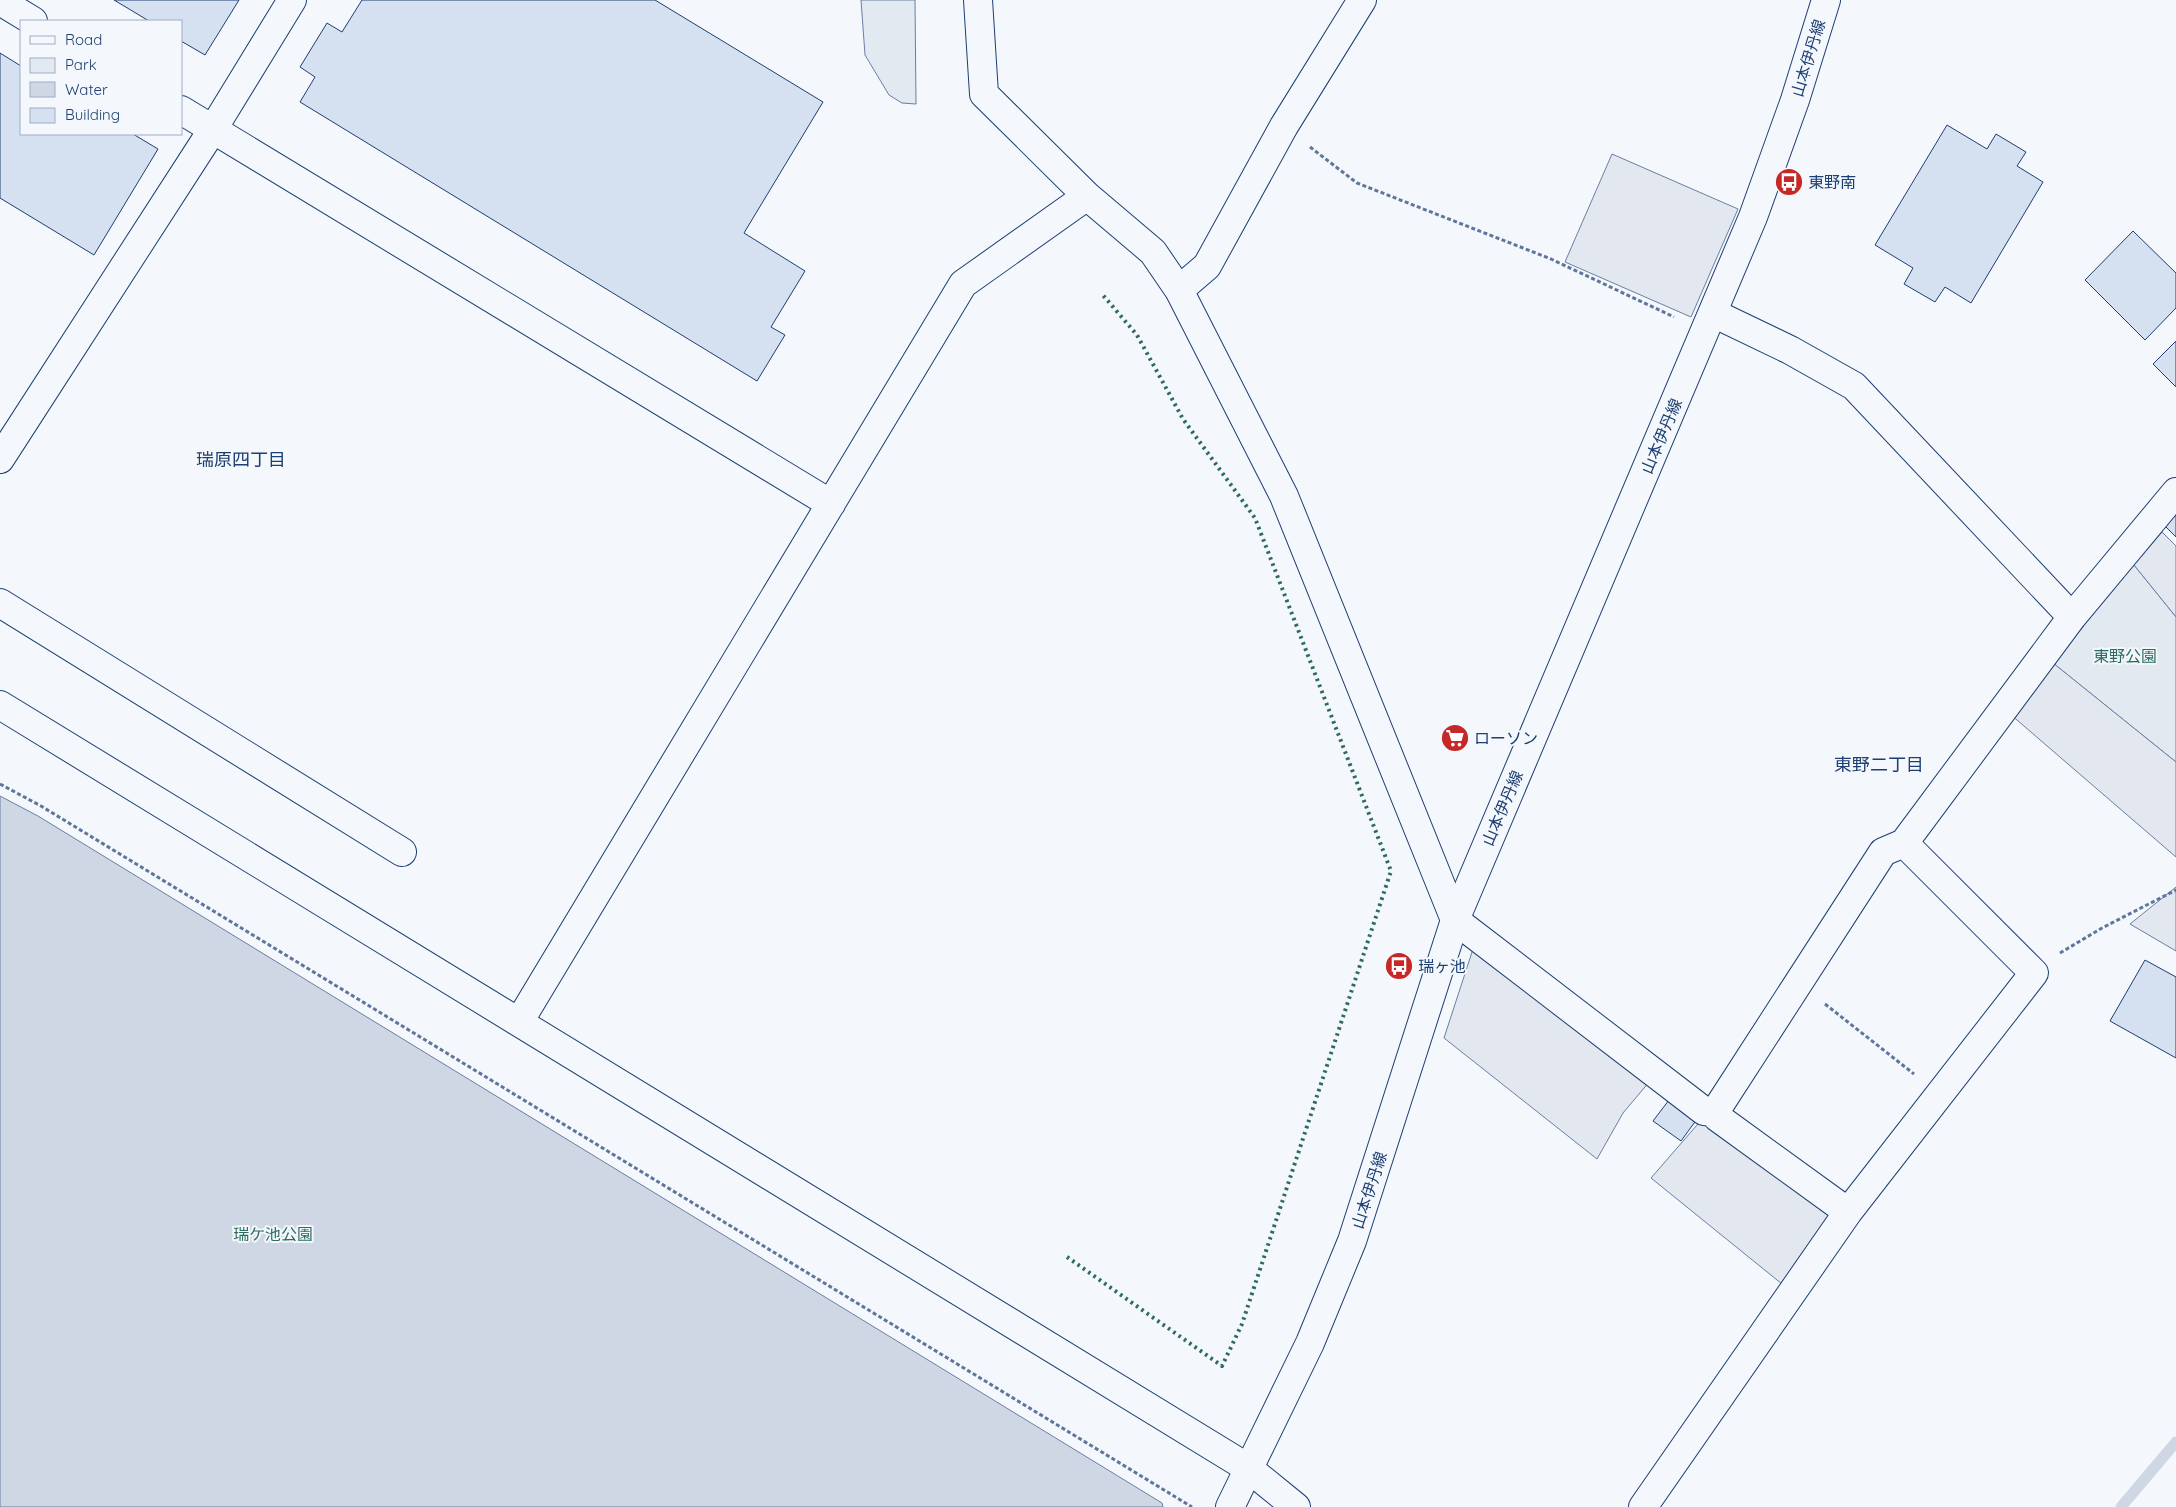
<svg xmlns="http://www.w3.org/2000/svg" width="2176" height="1507" font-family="Quicksand,'Noto Sans JP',sans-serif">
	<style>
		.green { fill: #e3e9f0; stroke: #687fa3 }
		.parking { fill: #e3e8f0; stroke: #687fa3 }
		.water { fill: #cfd7e4; stroke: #687fa3 }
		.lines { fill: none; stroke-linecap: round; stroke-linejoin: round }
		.stream { stroke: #cfd7e4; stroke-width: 11 }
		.building { fill: #d5e0f0; stroke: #1d3f73 }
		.minor-casing { stroke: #1d3f73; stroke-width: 30 }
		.major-casing { stroke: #1d3f73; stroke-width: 30 }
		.path { stroke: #5e769c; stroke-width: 3; stroke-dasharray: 4 2.5; stroke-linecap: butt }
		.minor { stroke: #f4f7fb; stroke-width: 28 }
		.major { stroke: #f4f7fb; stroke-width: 28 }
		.hedge { stroke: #2c6c60; stroke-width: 4; stroke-dasharray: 2.5 4; stroke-linecap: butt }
		.labels { text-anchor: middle; stroke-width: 4; stroke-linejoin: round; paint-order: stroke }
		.street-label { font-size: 16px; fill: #1d3f73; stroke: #f4f7fb }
		.poi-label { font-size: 16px; fill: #1d3f73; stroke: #f4f7fb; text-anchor: start }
		.park-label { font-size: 16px; fill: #2c6c60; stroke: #f4f7fb }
		.neighbourhood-label { font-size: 18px; fill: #1d3f73; stroke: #f4f7fb }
	</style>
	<rect width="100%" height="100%" fill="#f4f7fb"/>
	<path class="green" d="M861,0H915L916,104L902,103L889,95L865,55Z
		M2134,565L2176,617V762L2053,663Z"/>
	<path class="parking" d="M1612,154L1738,209L1691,317L1565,262Z
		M2162,532L2176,546V617L2134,565Z
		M2053,663L2176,762V857L2010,714Z
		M2176,887V951L2130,924Z
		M1474,946L1650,1081L1623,1113L1597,1159L1444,1038Z
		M1704,1117L1836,1211L1782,1284L1651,1178Z"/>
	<path class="water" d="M0,796L38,816L1162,1503L1163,1507H0Z"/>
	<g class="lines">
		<path class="stream" d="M2121,1507L2176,1442"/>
	</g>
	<path class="building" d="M114,0H239L205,55L181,41V21H149Z
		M362,0H655L823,102L744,233L805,271L771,327L785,335L757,381L300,102L315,77L300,67L327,23L342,32Z
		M0,53L21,66V134H133L158,149L94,255L0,198Z
		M1947,125L1987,149L1996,134L2026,152L2017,166L2043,182L1971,303L1945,287L1935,302L1904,284L1913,268L1875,245Z
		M2133,231L2176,273V308L2145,340L2085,280Z
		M2176,341V387L2153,364Z
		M2176,510V537L2163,524Z
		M2145,960L2176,977V1058L2110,1021Z
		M1669,1100L1697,1119L1681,1141L1653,1121Z"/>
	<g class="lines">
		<defs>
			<path id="minor" d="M978,0L984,94L1087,196L1153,252L1179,290L1284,496L1455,920L1704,1111L1715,1112
				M0,1L33,21
				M181,110L831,504
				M1179,290L1207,266L1284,126L1362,0
				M1713,313L1790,350L1854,386L2072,617
				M0,459L213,129L292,0
				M0,603L402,852
				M0,705L1248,1468L1296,1507
				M519,1022L963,284L1087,196
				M1715,1112L1883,852L1904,843L2072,617L2176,492
				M1715,1112L1717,1117L1848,1212
				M1643,1507L1848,1212L2034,973L1904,843"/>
			<path id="major" d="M1230,1507L1310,1343L1352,1241L1455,920L1753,217L1795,100L1826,0"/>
		</defs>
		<use href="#minor" class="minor-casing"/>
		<use href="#major" class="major-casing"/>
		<path class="path" d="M1310,147L1357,183L1551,259L1674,317
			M0,784L41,806L1192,1507
			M2060,953L2102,928L2176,890
			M1825,1004L1914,1074"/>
		<use href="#minor" class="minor"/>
		<use href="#major" class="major"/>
		<path class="hedge" d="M1067,1257L1222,1366L1242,1324L1391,871L1255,518L1183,419L1137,335L1102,294"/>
	</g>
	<defs>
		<symbol id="bus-disc" viewBox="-11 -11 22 22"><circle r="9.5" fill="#c62828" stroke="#f4f7fb"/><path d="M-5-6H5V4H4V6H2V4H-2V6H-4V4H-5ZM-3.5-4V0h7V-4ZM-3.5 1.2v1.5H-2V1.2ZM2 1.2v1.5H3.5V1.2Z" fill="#fff"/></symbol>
		<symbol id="supermarket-disc" viewBox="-11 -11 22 22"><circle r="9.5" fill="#c62828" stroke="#f4f7fb"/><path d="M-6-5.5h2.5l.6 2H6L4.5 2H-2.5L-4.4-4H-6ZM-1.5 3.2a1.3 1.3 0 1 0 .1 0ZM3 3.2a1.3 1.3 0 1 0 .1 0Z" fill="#fff"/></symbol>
	</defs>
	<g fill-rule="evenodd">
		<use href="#bus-disc" x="1773" y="166" width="32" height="32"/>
		<use href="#supermarket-disc" x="1439" y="722" width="32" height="32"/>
		<use href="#bus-disc" x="1383" y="950" width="32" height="32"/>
	</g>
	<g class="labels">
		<g class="street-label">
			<text transform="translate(1808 58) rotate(-73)" y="6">山本伊丹線</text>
			<text transform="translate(1661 436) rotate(-67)" y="6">山本伊丹線</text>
			<text transform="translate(1502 808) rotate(-67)" y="6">山本伊丹線</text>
			<text transform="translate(1369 1190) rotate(-72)" y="6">山本伊丹線</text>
		</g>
		<g class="poi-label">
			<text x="1808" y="188">東野南</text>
			<text x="1474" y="744">ローソン</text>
			<text x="1418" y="972">瑞ヶ池</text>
		</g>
		<g class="park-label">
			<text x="2125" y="662">東野公園</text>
			<text x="273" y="1240">瑞ケ池公園</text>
		</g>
		<g class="neighbourhood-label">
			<text x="241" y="466">瑞原四丁目</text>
			<text x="1879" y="771">東野二丁目</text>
		</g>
	</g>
	<rect x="20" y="20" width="162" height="115" fill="#f4f7fb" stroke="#9eadc5"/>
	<rect x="30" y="36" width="25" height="8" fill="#f4f7fb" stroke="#9eadc5"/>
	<text x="65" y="45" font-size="15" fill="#1d3f73">Road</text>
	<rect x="30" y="58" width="25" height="15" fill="#e3e9f0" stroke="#9eadc5"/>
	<text x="65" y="70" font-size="15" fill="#1d3f73">Park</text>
	<rect x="30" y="82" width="25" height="15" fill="#cfd7e4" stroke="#9eadc5"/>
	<text x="65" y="95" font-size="15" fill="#1d3f73">Water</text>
	<rect x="30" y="108" width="25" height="15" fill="#d5e0f0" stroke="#9eadc5"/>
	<text x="65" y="120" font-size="15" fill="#1d3f73">Building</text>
</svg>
